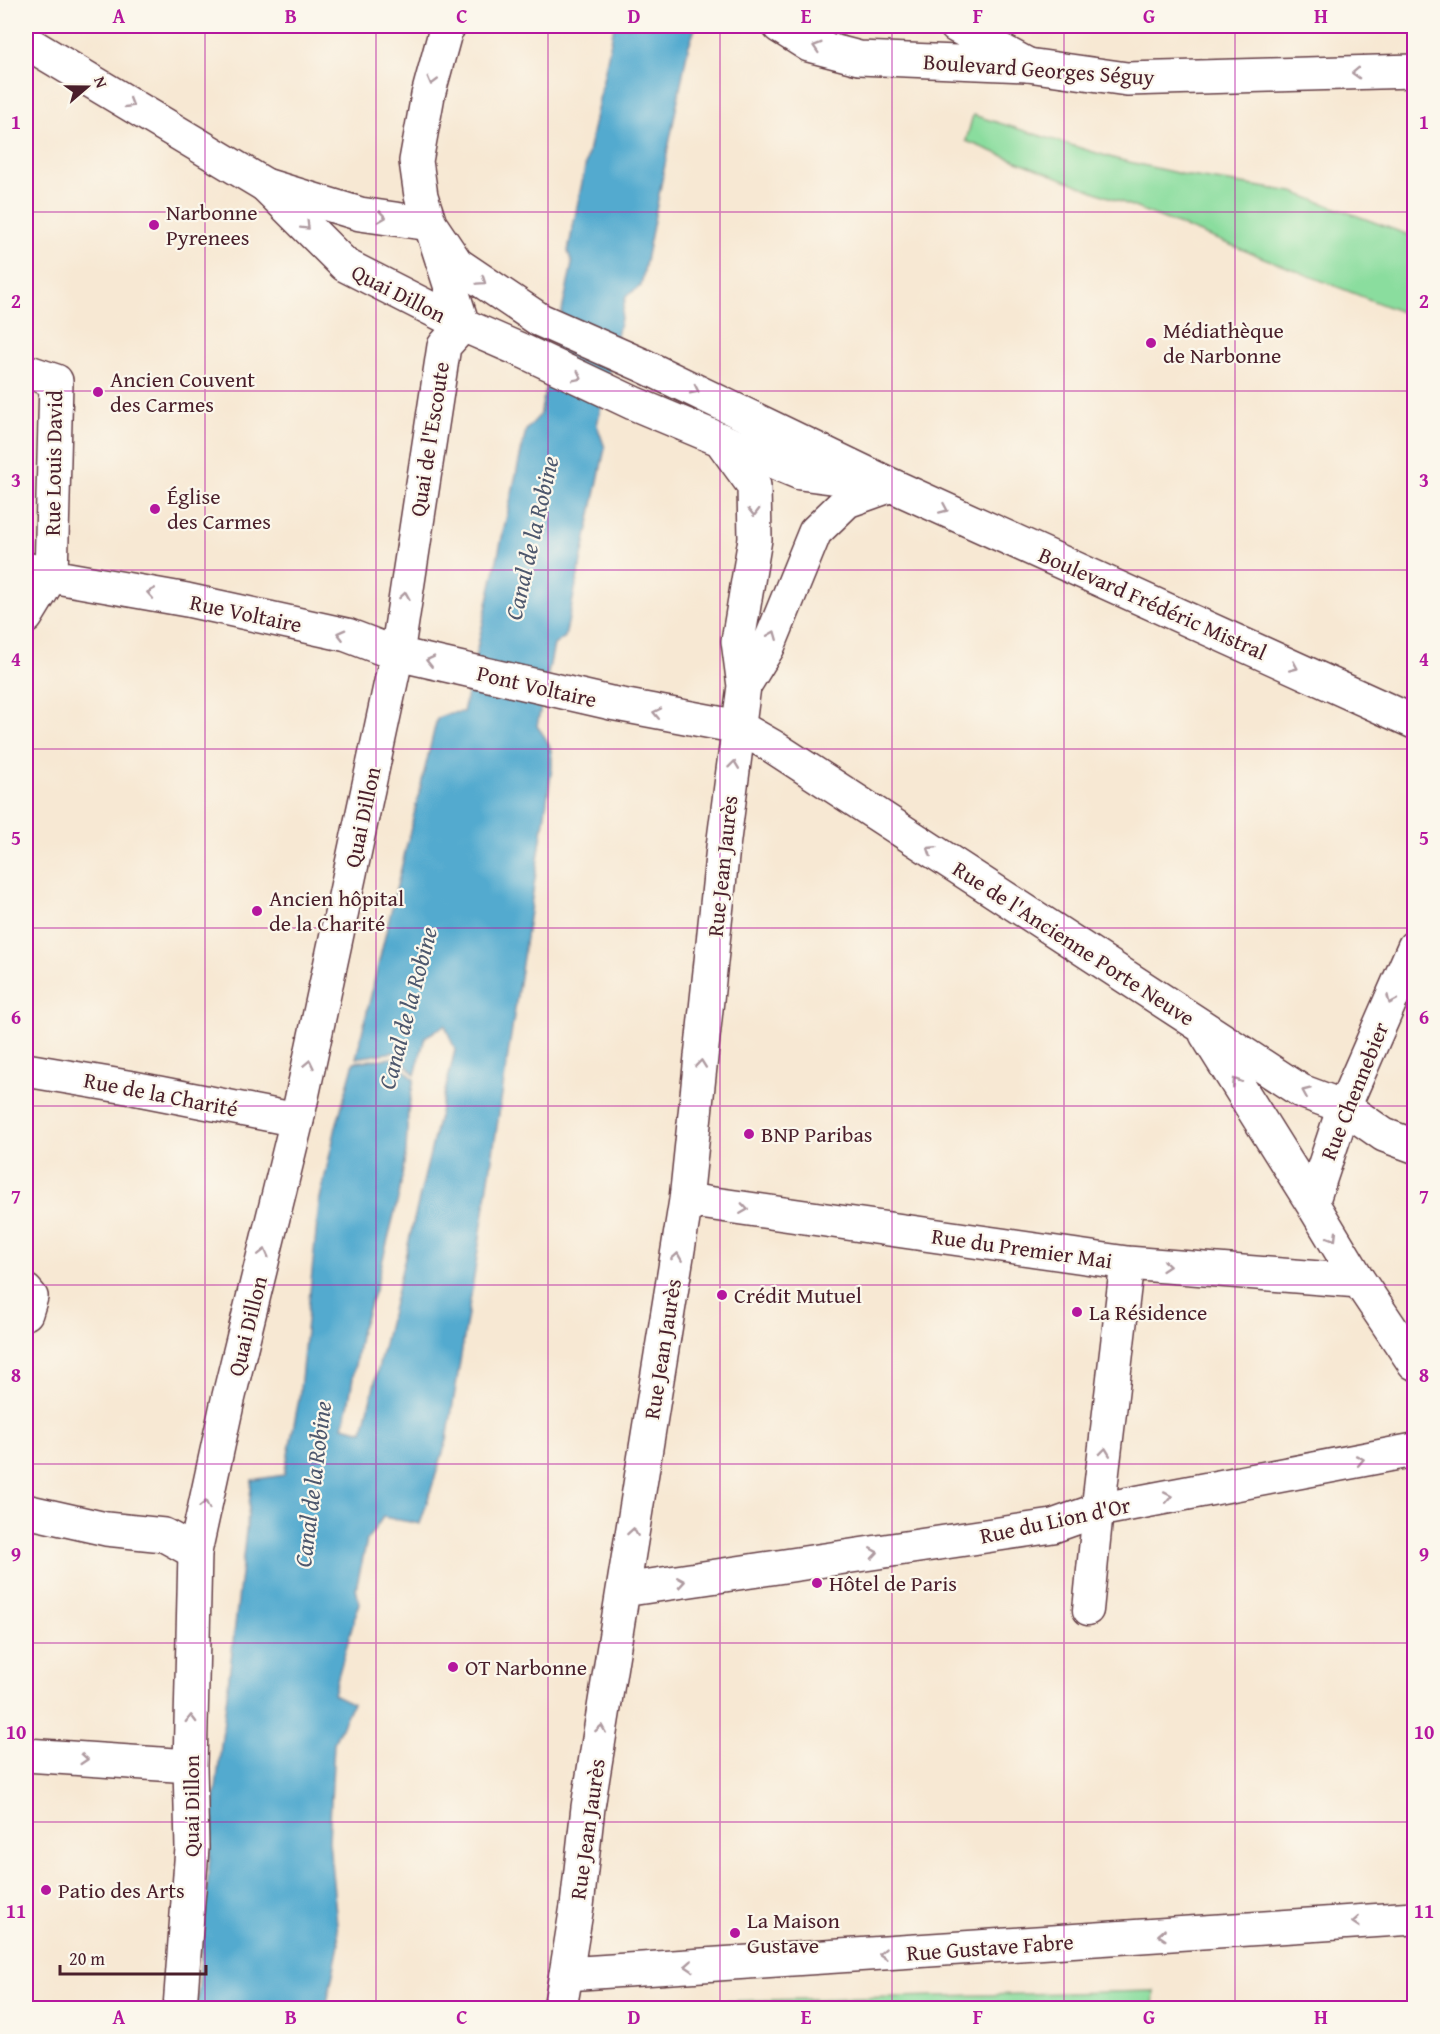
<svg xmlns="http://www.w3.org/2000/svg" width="1440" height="2034" font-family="'Gentium Book Plus',serif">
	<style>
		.green { fill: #8add9e; stroke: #6a7e64; stroke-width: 1.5 }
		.water { fill: #52aacf; stroke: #4e647d; stroke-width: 1.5 }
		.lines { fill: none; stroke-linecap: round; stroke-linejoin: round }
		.service-casing { stroke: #643d44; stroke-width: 33 }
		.pedestrian-casing { stroke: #643d44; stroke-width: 36 }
		.minor-casing { stroke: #643d44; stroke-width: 36 }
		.tertiary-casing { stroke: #643d44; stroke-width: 36 }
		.secondary-casing { stroke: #643d44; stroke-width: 36 }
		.service { stroke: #fff; stroke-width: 30 }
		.pedestrian { stroke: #fff; stroke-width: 33 }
		.minor { stroke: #fff; stroke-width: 33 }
		.tertiary { stroke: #fff; stroke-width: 33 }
		.secondary { stroke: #fff; stroke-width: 33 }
		.oneway { stroke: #ae9aa0 }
		.grid { fill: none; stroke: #b5179e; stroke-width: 1.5; stroke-opacity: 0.55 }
		.poi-dot { fill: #b5179e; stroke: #fbf7ec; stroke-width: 2 }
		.labels { text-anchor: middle; stroke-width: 4.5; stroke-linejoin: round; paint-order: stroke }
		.street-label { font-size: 22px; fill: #4a1f2b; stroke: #fbf7ec }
		.poi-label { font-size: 22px; fill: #4a1f2b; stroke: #fbf7ec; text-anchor: start }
		.water-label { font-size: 24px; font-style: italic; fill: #4d576d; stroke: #fbf7ec }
		.neatline { fill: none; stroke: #b5179e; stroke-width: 2 }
		.grid-label { font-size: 20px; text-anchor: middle; font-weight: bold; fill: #b5179e }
	</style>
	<rect width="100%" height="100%" fill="#fbf7ec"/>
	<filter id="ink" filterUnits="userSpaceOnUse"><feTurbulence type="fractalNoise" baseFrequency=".0167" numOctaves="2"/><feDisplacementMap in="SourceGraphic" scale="12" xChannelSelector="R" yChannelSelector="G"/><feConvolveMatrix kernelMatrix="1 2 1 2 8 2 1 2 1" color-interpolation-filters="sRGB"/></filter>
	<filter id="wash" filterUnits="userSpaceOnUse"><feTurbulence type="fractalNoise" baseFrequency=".008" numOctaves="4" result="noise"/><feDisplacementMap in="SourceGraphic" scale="24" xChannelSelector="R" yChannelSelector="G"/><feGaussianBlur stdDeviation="1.35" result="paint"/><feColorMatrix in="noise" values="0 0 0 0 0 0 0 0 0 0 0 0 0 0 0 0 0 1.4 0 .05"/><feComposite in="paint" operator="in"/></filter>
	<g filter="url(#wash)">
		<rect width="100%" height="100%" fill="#f7e8d3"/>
		<path class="green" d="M973,115L1116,159L1190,176L1293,192L1414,237V317L966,141Z
			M1154,1991L1153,2008H683L684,2003L681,2002Z"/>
		<path class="water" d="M614,26H696L688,48L641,286L626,296L597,425L605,448L565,637L554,645L537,726C549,742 553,748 552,768L473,1283L447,1440L420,1524L383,1517L367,1540L356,1588L359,1603L333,1694L352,1703L334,1743L329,1841L339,1945L326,2008H197L215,1797L252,1480L284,1475L299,1399L319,1203L336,1127L354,1062L392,1058L414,1079L408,1111L406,1151L399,1195L376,1287L361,1330L348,1407L343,1426L363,1431L455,1050L445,1025L425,1037L415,1075L394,1052L356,1058L437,718L450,713L463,712L526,430L540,415L572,264L568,251Z"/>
	</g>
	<g filter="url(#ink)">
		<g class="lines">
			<defs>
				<path id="service" d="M1088,1610L1098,1510"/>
				<path id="pedestrian" d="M26,1070L133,1088L297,1120
					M26,1511L106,1529L164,1535L195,1552
					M560,2008L566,1974"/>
				<path id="minor" d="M265,185L345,265L463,325L525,352L633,403L800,473L885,484
					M434,235L463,325
					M26,371L56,381L51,576
					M722,442L754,486L755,539L738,641L744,686L723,847L686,1200L588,1807L577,1906L566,1974L1414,1918
					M26,569L51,576L187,600L347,635L397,654L463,669L611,703L739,727L772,746L1301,1091L1344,1107L1384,1135L1414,1146
					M26,617L51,576
					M744,686L768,647L815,532L847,501L886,487
					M1414,947L1344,1107L1312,1203L1359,1281L1414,1363
					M1206,1034L1312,1203
					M686,1200L1127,1263L1359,1281
					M26,1291L31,1297L26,1313
					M1098,1510L1127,1263
					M623,1590L1053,1526L1098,1510L1414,1450
					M26,1755L190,1766
					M180,2008L192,1848L190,1766L195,1552L228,1400L297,1120L397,654L444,346L463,325"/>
				<path id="tertiary" d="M956,26L1028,65"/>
				<path id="secondary" d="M449,26L446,29L428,95L416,161L421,196L430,224L457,264L540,320L642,365L891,485L1414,722
					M779,26L809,45L859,58L1028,65L1127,79L1414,71
					M26,42L265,185L360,214L430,224"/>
			</defs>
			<use href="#service" class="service-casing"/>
			<use href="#pedestrian" class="pedestrian-casing"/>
			<use href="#minor" class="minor-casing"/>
			<use href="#tertiary" class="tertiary-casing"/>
			<use href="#secondary" class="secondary-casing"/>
			<use href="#service" class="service"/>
			<use href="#pedestrian" class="pedestrian"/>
			<use href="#minor" class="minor"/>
			<use href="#tertiary" class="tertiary"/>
			<use href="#secondary" class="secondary"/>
		</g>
		<defs><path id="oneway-chevron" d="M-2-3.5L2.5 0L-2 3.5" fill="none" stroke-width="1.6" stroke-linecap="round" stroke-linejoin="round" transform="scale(1.5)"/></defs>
		<g class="oneway">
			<use href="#oneway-chevron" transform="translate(817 47) rotate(-163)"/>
			<use href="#oneway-chevron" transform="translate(1356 73) rotate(178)"/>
			<use href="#oneway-chevron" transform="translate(432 81) rotate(105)"/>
			<use href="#oneway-chevron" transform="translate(130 104) rotate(31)"/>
			<use href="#oneway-chevron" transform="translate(382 217) rotate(8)"/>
			<use href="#oneway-chevron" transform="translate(306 226) rotate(45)"/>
			<use href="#oneway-chevron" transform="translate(482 281) rotate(34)"/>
			<use href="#oneway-chevron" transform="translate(578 377) rotate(26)"/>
			<use href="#oneway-chevron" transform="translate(695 390) rotate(26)"/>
			<use href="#oneway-chevron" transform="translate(944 509) rotate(24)"/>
			<use href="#oneway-chevron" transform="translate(754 512) rotate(89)"/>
			<use href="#oneway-chevron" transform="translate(151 593) rotate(-170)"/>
			<use href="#oneway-chevron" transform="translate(405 596) rotate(-81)"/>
			<use href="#oneway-chevron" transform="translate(341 634) rotate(-166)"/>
			<use href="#oneway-chevron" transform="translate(773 635) rotate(-68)"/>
			<use href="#oneway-chevron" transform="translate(430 661) rotate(-167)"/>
			<use href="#oneway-chevron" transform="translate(1294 667) rotate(24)"/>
			<use href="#oneway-chevron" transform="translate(657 713) rotate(-168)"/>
			<use href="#oneway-chevron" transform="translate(734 765) rotate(-83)"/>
			<use href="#oneway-chevron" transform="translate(931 850) rotate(-147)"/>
			<use href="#oneway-chevron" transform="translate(1391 1000) rotate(114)"/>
			<use href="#oneway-chevron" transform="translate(309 1064) rotate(-78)"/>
			<use href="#oneway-chevron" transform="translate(701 1064) rotate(-84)"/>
			<use href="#oneway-chevron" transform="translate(1236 1082) rotate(-122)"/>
			<use href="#oneway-chevron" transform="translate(1306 1092) rotate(-157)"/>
			<use href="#oneway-chevron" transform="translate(744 1209) rotate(8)"/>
			<use href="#oneway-chevron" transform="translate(1333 1237) rotate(59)"/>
			<use href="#oneway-chevron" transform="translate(264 1253) rotate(-76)"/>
			<use href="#oneway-chevron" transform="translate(677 1257) rotate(-81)"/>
			<use href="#oneway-chevron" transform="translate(1166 1266) rotate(5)"/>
			<use href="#oneway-chevron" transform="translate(1105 1452) rotate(-83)"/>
			<use href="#oneway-chevron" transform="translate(1360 1460) rotate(-11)"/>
			<use href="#oneway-chevron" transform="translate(1168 1497) rotate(-11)"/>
			<use href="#oneway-chevron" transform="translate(205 1505) rotate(-78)"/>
			<use href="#oneway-chevron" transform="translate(633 1532) rotate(-81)"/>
			<use href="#oneway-chevron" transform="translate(874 1553) rotate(-9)"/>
			<use href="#oneway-chevron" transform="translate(681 1582) rotate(-9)"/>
			<use href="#oneway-chevron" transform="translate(191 1719) rotate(-89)"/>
			<use href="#oneway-chevron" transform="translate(601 1729) rotate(-81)"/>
			<use href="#oneway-chevron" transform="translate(84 1759) rotate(4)"/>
			<use href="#oneway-chevron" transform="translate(1356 1922) rotate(176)"/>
			<use href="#oneway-chevron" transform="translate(1162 1935) rotate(176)"/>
			<use href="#oneway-chevron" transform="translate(883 1954) rotate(176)"/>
			<use href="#oneway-chevron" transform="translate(689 1966) rotate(176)"/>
		</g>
	</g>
	<path class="grid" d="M205,26V2008M376,26V2008M548,26V2008M720,26V2008M892,26V2008M1064,26V2008M1235,26V2008M26,212H1414M26,391H1414M26,570H1414M26,749H1414M26,928H1414M26,1106H1414M26,1285H1414M26,1464H1414M26,1643H1414M26,1822H1414"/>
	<g class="poi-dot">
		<circle cx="154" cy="225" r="6"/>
		<circle cx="1151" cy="343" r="6"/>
		<circle cx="98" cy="392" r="6"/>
		<circle cx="155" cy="509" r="6"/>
		<circle cx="257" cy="911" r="6"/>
		<circle cx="749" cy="1134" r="6"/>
		<circle cx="722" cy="1295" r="6"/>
		<circle cx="1077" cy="1312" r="6"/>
		<circle cx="817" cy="1583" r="6"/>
		<circle cx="453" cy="1667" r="6"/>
		<circle cx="46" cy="1890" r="6"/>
		<circle cx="735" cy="1933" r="6"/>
	</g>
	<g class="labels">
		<g class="street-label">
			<text transform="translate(1039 69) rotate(4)" y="8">Boulevard Georges Séguy</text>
			<text transform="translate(399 293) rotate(27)" y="8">Quai Dillon</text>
			<text transform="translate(429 439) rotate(-81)" y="8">Quai de l'Escoute</text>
			<text transform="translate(53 463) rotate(-89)" y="8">Rue Louis David</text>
			<text transform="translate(1153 603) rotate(24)" y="8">Boulevard Frédéric Mistral</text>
			<text transform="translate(246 613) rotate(12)" y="8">Rue Voltaire</text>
			<text transform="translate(537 686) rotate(13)" y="8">Pont Voltaire</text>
			<text transform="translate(362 817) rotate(-78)" y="8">Quai Dillon</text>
			<text transform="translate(722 866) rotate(-84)" y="8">Rue Jean Jaurès</text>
			<text transform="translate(1074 943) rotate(33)" y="8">Rue de l'Ancienne Porte Neuve</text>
			<text transform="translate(1354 1091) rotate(-68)" y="8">Rue Chennebier</text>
			<text transform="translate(161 1094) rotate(11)" y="8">Rue de la Charité</text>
			<text transform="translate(1022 1248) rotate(8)" y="8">Rue du Premier Mai</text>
			<text transform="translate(247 1326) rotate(-76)" y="8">Quai Dillon</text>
			<text transform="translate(662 1349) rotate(-81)" y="8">Rue Jean Jaurès</text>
			<text transform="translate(1055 1520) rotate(-12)" y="8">Rue du Lion d'Or</text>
			<text transform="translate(191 1806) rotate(-90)" y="8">Quai Dillon</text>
			<text transform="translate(587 1829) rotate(-82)" y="8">Rue Jean Jaurès</text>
			<text transform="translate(990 1947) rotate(-4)" y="8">Rue Gustave Fabre</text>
		</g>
		<g class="poi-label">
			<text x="166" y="220">Narbonne<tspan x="166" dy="25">Pyrenees</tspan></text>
			<text x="1163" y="338">Médiathèque<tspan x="1163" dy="25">de Narbonne</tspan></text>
			<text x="110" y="387">Ancien Couvent<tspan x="110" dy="25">des Carmes</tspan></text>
			<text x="167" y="504">Église<tspan x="167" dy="25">des Carmes</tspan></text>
			<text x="269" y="906">Ancien hôpital<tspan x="269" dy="25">de la Charité</tspan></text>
			<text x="761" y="1142">BNP Paribas</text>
			<text x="734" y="1303">Crédit Mutuel</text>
			<text x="1089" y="1320">La Résidence</text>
			<text x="829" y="1591">Hôtel de Paris</text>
			<text x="465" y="1675">OT Narbonne</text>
			<text x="58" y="1898">Patio des Arts</text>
			<text x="747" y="1928">La Maison<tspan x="747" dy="25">Gustave</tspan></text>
		</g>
		<g class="water-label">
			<text transform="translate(532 538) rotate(-77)" y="8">Canal de la Robine</text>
			<text transform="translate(408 1008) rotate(-75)" y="8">Canal de la Robine</text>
			<text transform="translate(313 1484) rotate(-83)" y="8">Canal de la Robine</text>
		</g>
	</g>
	<rect width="1440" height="2034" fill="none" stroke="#fbf7ec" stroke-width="66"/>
	<g transform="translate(87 87) rotate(70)" stroke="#fbf7ec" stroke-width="4.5" paint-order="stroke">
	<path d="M0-4.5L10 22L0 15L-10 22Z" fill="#4a1f2b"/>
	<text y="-9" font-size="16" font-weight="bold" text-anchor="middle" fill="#4a1f2b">N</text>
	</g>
	<path d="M60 1965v9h146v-9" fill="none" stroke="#4a1f2b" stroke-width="3"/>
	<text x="69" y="1965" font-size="18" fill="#4a1f2b" stroke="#fbf7ec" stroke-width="4.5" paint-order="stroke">20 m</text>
	<rect x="33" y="33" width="1374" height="1968" class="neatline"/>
	<g class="grid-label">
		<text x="119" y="23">A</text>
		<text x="291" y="23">B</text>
		<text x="462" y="23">C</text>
		<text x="634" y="23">D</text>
		<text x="806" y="23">E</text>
		<text x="978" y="23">F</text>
		<text x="1149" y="23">G</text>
		<text x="1321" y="23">H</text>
		<text x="16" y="129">1</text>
		<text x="1424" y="129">1</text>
		<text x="16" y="308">2</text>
		<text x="1424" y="308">2</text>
		<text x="16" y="487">3</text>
		<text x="1424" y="487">3</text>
		<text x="16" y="666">4</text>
		<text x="1424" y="666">4</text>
		<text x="16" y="845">5</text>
		<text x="1424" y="845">5</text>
		<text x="16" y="1024">6</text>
		<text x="1424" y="1024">6</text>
		<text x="16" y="1203">7</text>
		<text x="1424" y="1203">7</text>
		<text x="16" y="1382">8</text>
		<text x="1424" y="1382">8</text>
		<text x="16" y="1561">9</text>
		<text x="1424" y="1561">9</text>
		<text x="16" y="1739">10</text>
		<text x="1424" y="1739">10</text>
		<text x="16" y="1918">11</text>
		<text x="1424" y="1918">11</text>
		<text x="119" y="2024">A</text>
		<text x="291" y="2024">B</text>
		<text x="462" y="2024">C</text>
		<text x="634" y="2024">D</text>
		<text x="806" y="2024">E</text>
		<text x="978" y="2024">F</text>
		<text x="1149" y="2024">G</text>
		<text x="1321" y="2024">H</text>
	</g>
</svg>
